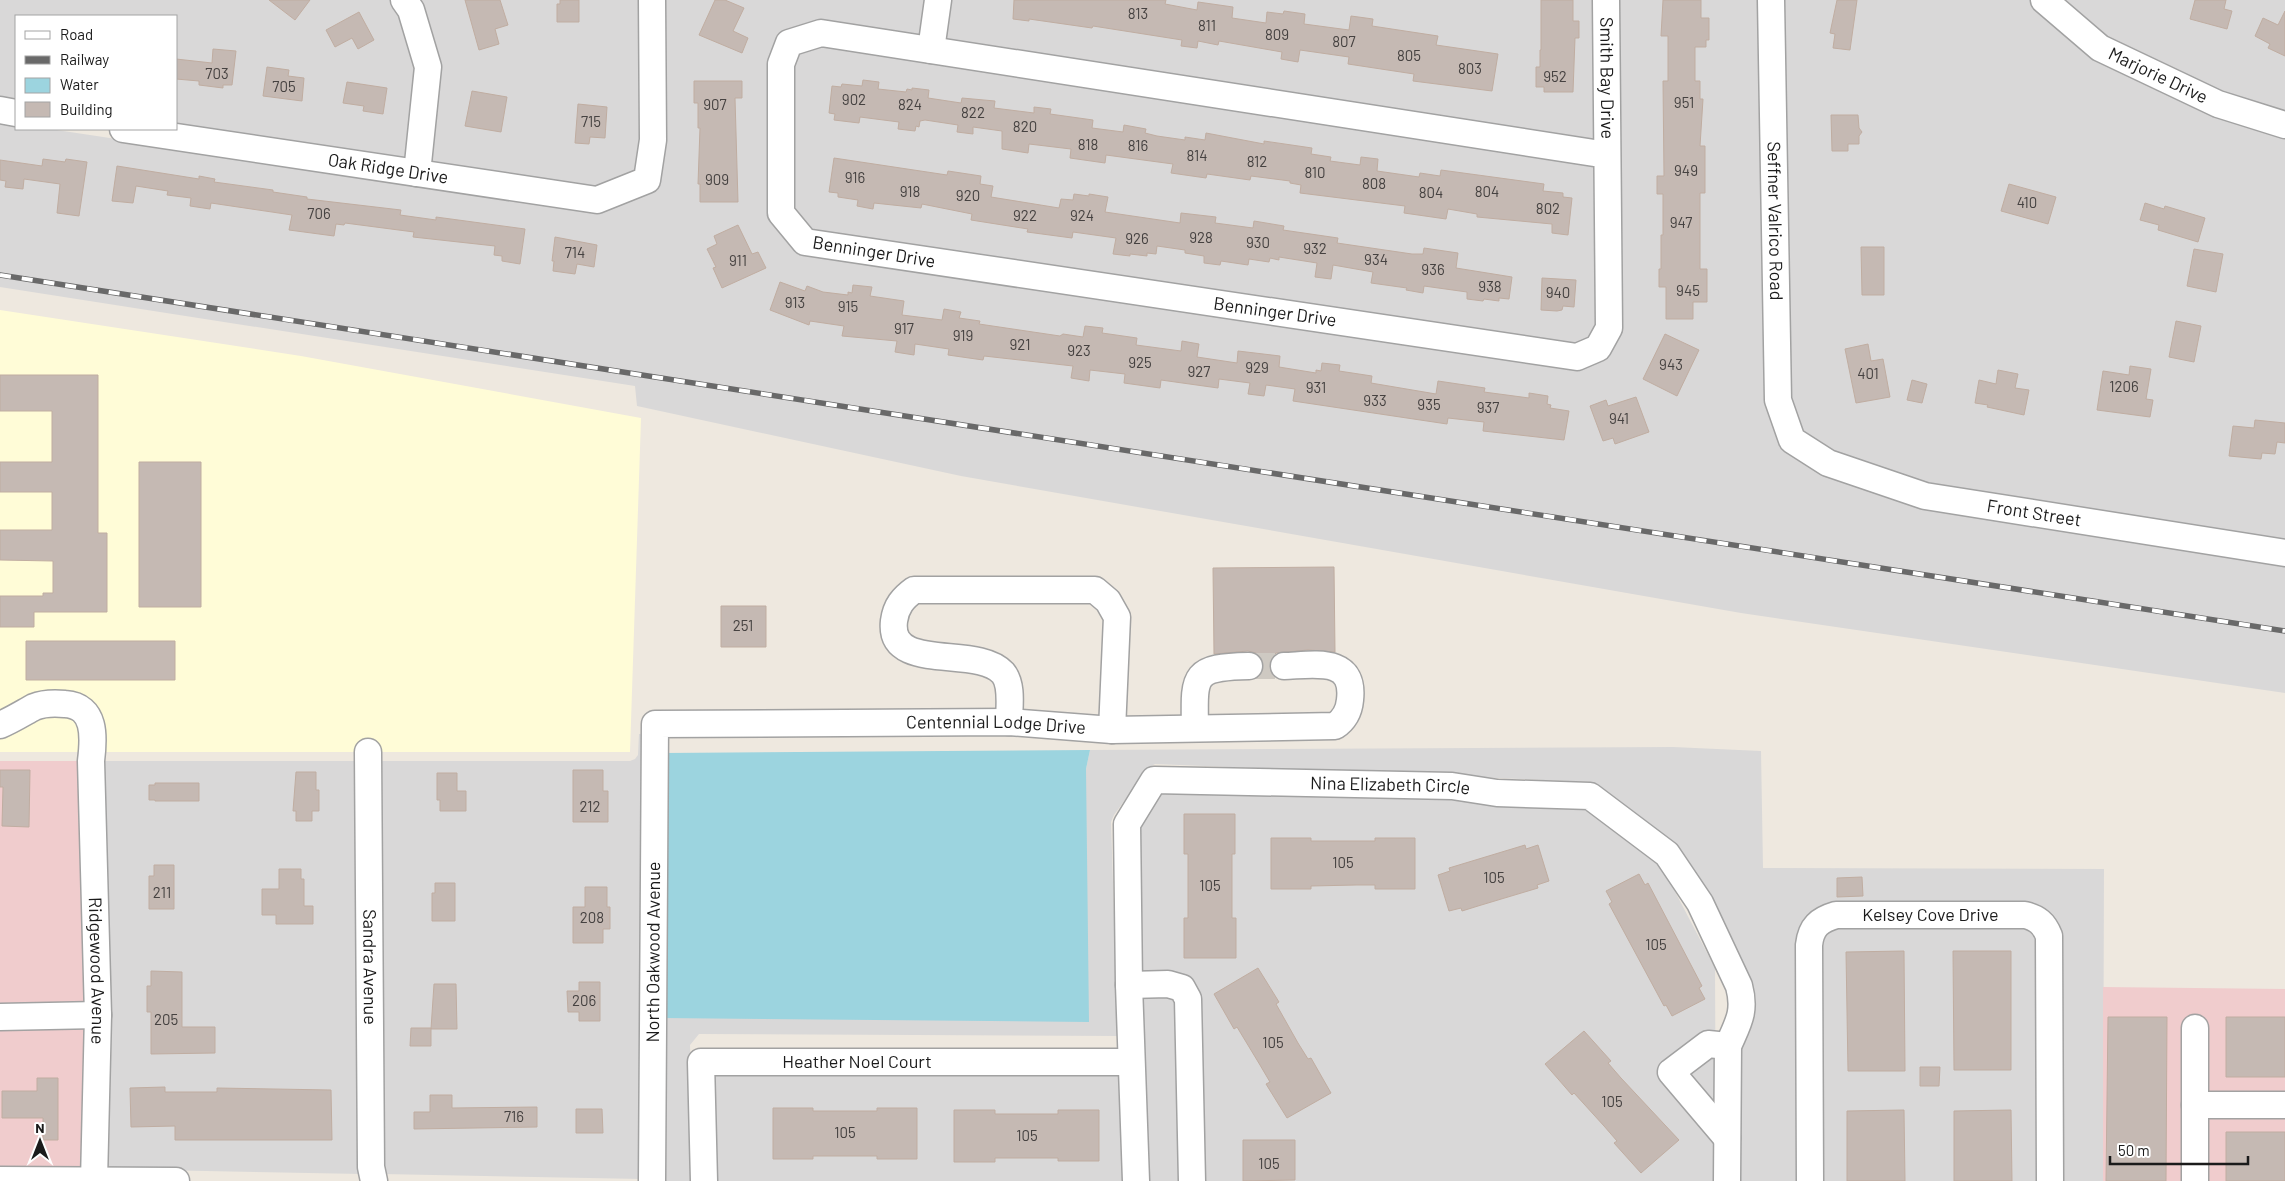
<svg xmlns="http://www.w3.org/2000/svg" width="2285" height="1181" font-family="Barlow,sans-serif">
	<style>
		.residential { fill: #d9d8d8 }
		.commercial { fill: #f0cccd }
		.education { fill: #fffcd7 }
		.water { fill: #9cd4df }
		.building { fill: #c5b9b3; stroke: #c0ada1 }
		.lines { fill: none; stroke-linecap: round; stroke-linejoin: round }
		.minor-tunnel { stroke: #cec9c2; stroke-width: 26; stroke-dasharray: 26 13; stroke-linecap: butt }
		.minor-casing { stroke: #a2a2a2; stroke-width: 29 }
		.minor { stroke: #fff; stroke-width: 26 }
		.rail-casing { stroke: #696969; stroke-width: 5.5 }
		.rail { stroke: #fff; stroke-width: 4; stroke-dasharray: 11; stroke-linecap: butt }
		.labels { text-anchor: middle; stroke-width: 4.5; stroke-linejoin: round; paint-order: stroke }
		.number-label { font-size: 15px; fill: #464241 }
		.street-label { font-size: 18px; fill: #1b1b1b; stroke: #fff }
	</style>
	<rect width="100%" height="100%" fill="#eee8df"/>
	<path class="residential" d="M0,0H392L403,15L418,68L409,161L176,126V16H16V102L0,100Z
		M416,0H642L644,139L639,172L596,189L428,164Z
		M661,0H929L923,38L822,23L771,64L798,249L1601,357L1616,0H1761L1781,439L1779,444L1784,447L1786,453L1791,451L1825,473L2285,564V693L1741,613L961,476L637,406L635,386L0,287V121L16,124V129H50L596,211L648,191L655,192L656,188L659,186L657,179Z
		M948,0H1597L1598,143L942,41Z
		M1780,0H2031L2043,14L2285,135V543L1927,485L1831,453L1799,432L1787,398Z
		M2057,0H2285V113L2221,94L2104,39Z
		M821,44L1598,165L1599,325L1591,339L1576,346L809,232L790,209V67L796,52Z
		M639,734H645L642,1179L382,1174L377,761H630L635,759L638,755Z
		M1673,747L1761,751L1763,868L2104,869L2103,1181H1735L1734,966L1672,845L1597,784L1592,782L1155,764L1148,768L1114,815L1111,822L1118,1036L699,1034L690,1045L695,1181H661L662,1018L1086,769L1090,750Z
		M101,761H358L363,1174L104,1169Z
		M1159,785L1589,804L1659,861L1715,968L1716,1181H1143L1130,825Z
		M709,1055L1119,1057L1124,1181H714Z"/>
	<path class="commercial" d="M0,761H82L89,1015L85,1169H0Z
		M2103,987L2285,989V1181H2103Z"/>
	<path class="education" d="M0,310L301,356L641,418L630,752H0Z"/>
	<path class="water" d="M1090,750L1086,769L1089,1022L662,1018L664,753Z"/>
	<path class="building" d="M269,0H310L295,20Z
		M465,0H500L508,25L495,29L499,44L479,50Z
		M560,0H579V22H557V4H560Z
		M715,0H725L744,8L733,31L748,38L742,53L699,35Z
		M1014,0H1166L1165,4L1197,10L1198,2L1233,7L1232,18L1266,23L1267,12L1283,14L1284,11L1305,14L1304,24L1349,30L1351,16L1373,19L1372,26L1438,36L1436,45L1498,54L1492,91L1413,81L1414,74L1348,64L1349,57L1300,50L1298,62L1281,59L1282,52L1219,41L1218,45L1198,41L1197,48L1181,46L1182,40L1093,26L1092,28L1029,19V21L1013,19Z
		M1541,0H1573V21H1579V38H1575L1573,92H1544V87H1536V67H1540V50H1541Z
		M1663,0H1701V18H1709V40H1706V47H1695V81H1700V99H1703L1700,146H1705V193H1700V269H1707V302H1693V319H1666V287H1659V269H1661V235H1663V194H1657V176H1664L1663,81H1668V36H1661Z
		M1837,0H1857L1850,50L1833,48L1835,34L1830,33Z
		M2195,0H2226L2224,9L2232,11L2227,29L2190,19Z
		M2285,11V56L2268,48L2270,44L2255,36L2263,18L2278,25Z
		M359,12L374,40L358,49L352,38L335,47L326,30Z
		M213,49L236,51L232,85H223V88L199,85V81L176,79V59L212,63Z
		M267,67L289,70L288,76L304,78L302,101L263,96Z
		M863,80L879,82L878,89L906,92L907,89L912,90V88L929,90L928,98L961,103L962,98L995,101L994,108L1034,113V107L1051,109L1050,114L1093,120L1092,128L1123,132L1124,125L1146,129L1145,133L1157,136L1185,140V137L1205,140L1206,133L1264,144V141L1312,148L1311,154L1331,157L1330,161L1360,165L1361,157L1378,159L1377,171L1419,177L1420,173L1440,176L1441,170L1544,184L1543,191L1563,193V197L1572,198L1568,235L1552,233V224L1477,217V214L1448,209L1446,219L1404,213L1405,206L1300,193L1301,185L1290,183V181L1251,176L1250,180L1207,174L1206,178L1171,173L1173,164L1106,155L1105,163L1070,158L1071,149L1029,144L1028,153L1002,149V131L973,127V134L957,132L958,125L925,120L920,121L919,127L916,126L915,131L898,129L899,122L860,117L859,123L834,120L835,114L829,113L832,86L841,87L842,84L862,86Z
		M694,81H742V98H735L738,202H700V184H698L700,128H698V103H694Z
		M347,82L387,88L383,114L363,111L364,106L343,103Z
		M472,91L507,97L501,132L465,126Z
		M578,104L607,107L605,138L590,137L589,144L575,143Z
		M1831,115H1858L1859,128L1862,132L1859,136V144H1848V151H1832Z
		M834,158L947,175L948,171L981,176L980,184L993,186L991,197L1059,208L1061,199L1073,200L1074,194L1089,196V194L1108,197L1105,212L1180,223L1181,213L1216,217L1215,223L1253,228L1254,221L1284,226L1283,230L1338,238L1337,243L1412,254H1423L1424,248L1458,253L1456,268L1512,277L1509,299L1499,298V301L1484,299L1483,301L1467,299V292L1424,286L1423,293L1406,290L1407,288L1371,283L1373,272L1333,265L1331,279L1315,277L1317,263L1279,257V260L1270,258L1269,262L1249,259L1248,265L1221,261L1220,265L1204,263V256L1185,253V250L1157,246L1156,254L1147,253V256L1130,254V256L1113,254L1116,238L1073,232L1072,238L1027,232L1028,229L971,220L972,214L922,204L921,208L874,203L873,209L857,206L858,200L838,197V193L829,192Z
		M43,159L65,162L66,159L87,162L79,216L57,213L60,184L24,179L23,189L5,187L6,181L0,180V160L42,166Z
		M117,166L199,179V176L215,179L214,182L273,190V192L307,197V199L401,210L400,215L436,220V217L525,229L520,264L502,261V256L494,255L495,246L413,237L414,232L345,223L344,225L336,224L334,236L289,230L292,215L211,203L210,209L190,206L191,198L167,195L168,191L136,186L133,203L112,201Z
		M2009,184L2056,197L2048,224L2001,211Z
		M2145,203L2164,209L2165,206L2205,218L2198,242L2158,230L2159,225L2140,220Z
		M738,225L752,254L758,252L766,268L722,288L713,268L716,267L707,249L717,244L714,236Z
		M555,237L597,245L594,267L577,264L575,274L553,271L554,261H552Z
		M1861,247H1884V295H1862Z
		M2194,249L2223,254L2216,292L2187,286Z
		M1542,278L1576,280L1574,307L1563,306L1562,310L1557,311L1541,310Z
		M780,282L805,291L807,286L823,292L848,295V292L852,293L853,285L872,287L870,296L904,301L902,315L942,320L944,309L961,312L959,318L980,321L979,324L1060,336L1063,334L1083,337L1085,326L1103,328L1102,333L1137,338L1136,345L1181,351L1182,341L1199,344L1197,357L1237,363L1238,351L1280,356L1279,367L1316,373V370L1321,371L1322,363L1340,365L1339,371L1372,376L1371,383L1436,394L1438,381L1485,388L1484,392L1529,398V393L1548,396L1547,404L1551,405L1550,408L1569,411L1564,440L1483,431L1484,422L1448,418L1447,424L1293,401L1295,389L1266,385L1264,396L1248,394L1250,383L1219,379L1218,388L1161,380L1160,388L1124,383L1125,374L1090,370L1089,381L1071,378L1073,366L984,356L983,360L948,355L949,349L915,344L914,355L895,352L897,341L842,336L844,326L810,321L809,325L770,310Z
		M2176,321L2201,326L2194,362L2169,357Z
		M1665,334L1699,350L1677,396L1643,379Z
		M1868,344L1871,361L1883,359L1890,397L1856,403L1845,349Z
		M2130,366L2151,369L2146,399L2153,400L2150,417L2097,410L2103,371L2129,375Z
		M1998,370L2018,374L2015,388L2029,390L2024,415L1987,407L1988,405L1975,403L1979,380L1996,384Z
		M0,375H98V533H107V612H34V627H0V596H43V593H53V561L0,560V530H52V492H0V462H52V411H0Z
		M1912,380L1927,384L1922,403L1907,400Z
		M1636,397L1649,432L1615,444L1613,438L1603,441L1590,406L1606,400L1608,406Z
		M2255,420L2285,423V443L2277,442L2275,454L2262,453L2261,459L2229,456L2233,426L2254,428Z
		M139,462H201V607H139Z
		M1334,567L1335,652L1308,650L1276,653L1271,659L1269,666L1275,677H1258L1262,672L1264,665L1261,658L1256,653L1248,651L1214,654L1213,568Z
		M721,606H766V647H721Z
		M26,641H175V680H26Z
		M0,770H30L29,827L2,826L3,787H0Z
		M573,770H603V791H608V822H573Z
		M296,772H316V790H319V811H312V821H296V811H293Z
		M437,773H457V791H466V811H440V800H437Z
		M155,783H199V801H155V800H149V785H155Z
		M1184,814H1235V854H1232V918H1236V958H1184V918H1188V854H1184Z
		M1271,838H1311V841H1375V838H1415V889H1375V885H1356L1311,886V889H1271Z
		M1525,845L1526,849L1538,845L1549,881L1537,885L1538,888L1478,906L1462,911L1461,908L1449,911L1438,875L1450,871L1449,868Z
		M154,865H174V909H149V876H154Z
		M279,869H301V879H304V906H313V924H276V915H262V889H279Z
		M1639,874L1645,885L1648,883L1702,986L1699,988L1705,999L1672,1016L1666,1005L1664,1006L1609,904L1612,902L1606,891Z
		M1862,877L1863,896L1837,897V878Z
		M435,883H455V921H432V893H435Z
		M585,887H607V907H610V929H603V943H573V907H585Z
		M1904,951L1905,1071H1848L1846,952Z
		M1953,951H2011V1070H1954Z
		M1258,968L1279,1002L1276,1004L1298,1043L1308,1059L1311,1058L1331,1093L1287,1118L1266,1084L1270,1082L1260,1065L1237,1027L1234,1029L1214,994Z
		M151,971L182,972V1027H215V1053L151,1054V1012H147V986H151Z
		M579,982H600V1021H579V1012H568L567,991H579Z
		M434,984H456L457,1029H431Z
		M2108,1017H2167L2166,1181H2106Z
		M2226,1017H2285V1077H2226Z
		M411,1028H431V1046H410Z
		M1584,1031L1611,1061L1608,1063L1621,1078L1679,1140L1641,1173L1614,1143L1617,1141L1604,1126L1574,1093L1572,1095L1545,1064Z
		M1920,1067H1940L1939,1086H1920Z
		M37,1078H58V1140H43V1118H2V1091H37Z
		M165,1087V1092H217V1088L331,1090L332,1140H175V1126L131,1127L130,1088Z
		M430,1095H452V1108L537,1107V1127L414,1129V1112H430Z
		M773,1108H813V1111H877V1108H917V1159H877V1156H813V1159H773Z
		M576,1109H602L603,1133H576Z
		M954,1110H995V1114H1058V1110H1099V1161H1058V1158H995V1162H954Z
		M1904,1110L1905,1181H1847V1111Z
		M2011,1110L2012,1181H1954V1111Z
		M2226,1132H2285V1181H2226Z
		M1243,1140H1295V1180L1243,1181Z"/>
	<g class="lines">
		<path class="minor-tunnel" d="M1249,666H1284"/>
		<defs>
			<g id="minor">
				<path d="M404,0L411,10L428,67L417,173"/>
				<path id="s1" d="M1606,0L1609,328L1598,348L1577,357L805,242L781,213V64L789,43L821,33L1607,155"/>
				<path id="s2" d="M1771,0L1778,400L1792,440L1828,463L1925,496L2285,553"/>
				<path id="s3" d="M2044,0L2100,48L2218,104L2285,125"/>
				<path d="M931,50L938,0"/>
				<path d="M0,110L16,113"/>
				<path id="s4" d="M123,129L597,200L647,180L653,140L652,0"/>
				<path d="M1009,722C1009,708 1013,685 1003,673C977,644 888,674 894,621C896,606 903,598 914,590H1095L1108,601L1117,617L1112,730"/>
				<path id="s5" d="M0,725C12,720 23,713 34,707C44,703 55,703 65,704C96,706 94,737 91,761L98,1015L94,1181"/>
				<path d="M1195,728C1194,675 1192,667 1249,666"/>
				<path id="s6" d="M368,752L371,1167L374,1181"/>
				<path d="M1129,985L1168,984L1182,988L1188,999L1192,1181"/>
				<path d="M0,1017L98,1015"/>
				<path d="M2195,1105H2285"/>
				<path d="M1727,1138L1671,1072L1708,1044L1728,1046"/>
				<path d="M0,1180L176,1181"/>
				<path id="s7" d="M652,1181L655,724L1009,722L1112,730L1335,726C1344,720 1349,711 1350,700C1355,656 1314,665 1284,666"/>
				<path id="s8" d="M704,1181L701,1062H1131"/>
				<path id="s9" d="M1136,1181L1129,985L1127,824L1154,780L1452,786L1497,793L1590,796L1667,854L1700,903L1739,986C1746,1012 1738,1023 1728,1046L1727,1181"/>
				<path id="s10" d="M1810,1181L1809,945C1811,927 1819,920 1836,915H2025C2037,918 2044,923 2049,936L2050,1181"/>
				<path d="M2195,1181V1028"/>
			</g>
		</defs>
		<use href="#minor" class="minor-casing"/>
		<use href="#minor" class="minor"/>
		<defs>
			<path id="rail" d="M0,275L2285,631"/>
		</defs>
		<use href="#rail" class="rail-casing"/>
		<use href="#rail" class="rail"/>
	</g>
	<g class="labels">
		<g class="number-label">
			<text x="1138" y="19">813</text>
			<text x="1207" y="31">811</text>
			<text x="1277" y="40">809</text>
			<text x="1344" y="47">807</text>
			<text x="1409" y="61">805</text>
			<text x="1470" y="74">803</text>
			<text x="217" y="79">703</text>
			<text x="1555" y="82">952</text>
			<text x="284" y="92">705</text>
			<text x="854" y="105">902</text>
			<text x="1684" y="108">951</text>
			<text x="715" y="110">907</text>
			<text x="910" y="110">824</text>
			<text x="973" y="118">822</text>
			<text x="591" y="127">715</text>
			<text x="1025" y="132">820</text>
			<text x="1088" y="150">818</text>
			<text x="1138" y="151">816</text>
			<text x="1197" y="161">814</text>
			<text x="1257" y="167">812</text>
			<text x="1686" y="176">949</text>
			<text x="1315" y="178">810</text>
			<text x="855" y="183">916</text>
			<text x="717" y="185">909</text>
			<text x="1374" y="189">808</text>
			<text x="910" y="197">918</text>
			<text x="1487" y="197">804</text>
			<text x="1431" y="198">804</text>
			<text x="968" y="201">920</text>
			<text x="2027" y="208">410</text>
			<text x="1548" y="214">802</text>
			<text x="319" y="219">706</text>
			<text x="1025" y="221">922</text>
			<text x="1082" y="221">924</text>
			<text x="1681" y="228">947</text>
			<text x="1201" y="243">928</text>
			<text x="1137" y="244">926</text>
			<text x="1258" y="248">930</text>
			<text x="1315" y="254">932</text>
			<text x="575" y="258">714</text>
			<text x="1376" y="265">934</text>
			<text x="738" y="266">911</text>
			<text x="1433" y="275">936</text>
			<text x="1490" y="292">938</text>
			<text x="1688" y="296">945</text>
			<text x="1558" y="298">940</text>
			<text x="795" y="308">913</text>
			<text x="848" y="312">915</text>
			<text x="904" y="334">917</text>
			<text x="963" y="341">919</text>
			<text x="1020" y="350">921</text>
			<text x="1079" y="356">923</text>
			<text x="1140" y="368">925</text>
			<text x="1671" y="370">943</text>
			<text x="1257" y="373">929</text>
			<text x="1199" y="377">927</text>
			<text x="1868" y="379">401</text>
			<text x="2124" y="392">1206</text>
			<text x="1316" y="393">931</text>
			<text x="1375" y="406">933</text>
			<text x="1429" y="410">935</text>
			<text x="1488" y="413">937</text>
			<text x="1619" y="424">941</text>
			<text x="743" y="631">251</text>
			<text x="590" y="812">212</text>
			<text x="1343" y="868">105</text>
			<text x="1494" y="883">105</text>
			<text x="1210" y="891">105</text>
			<text x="162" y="898">211</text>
			<text x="592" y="923">208</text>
			<text x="1656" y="950">105</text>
			<text x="584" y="1006">206</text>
			<text x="166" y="1025">205</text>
			<text x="1273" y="1048">105</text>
			<text x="1612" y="1107">105</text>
			<text x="514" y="1122">716</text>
			<text x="845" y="1138">105</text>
			<text x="1027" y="1141">105</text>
			<text x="1269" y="1169">105</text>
		</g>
		<g class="street-label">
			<text dy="6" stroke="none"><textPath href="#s3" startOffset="138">Marjorie Drive</textPath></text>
			<text dy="6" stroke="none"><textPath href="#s1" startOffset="78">Smith Bay Drive</textPath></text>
			<text dy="6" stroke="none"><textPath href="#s4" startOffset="268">Oak Ridge Drive</textPath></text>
			<text dy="6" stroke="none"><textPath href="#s2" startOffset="221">Seffner Valrico Road</textPath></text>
			<text transform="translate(874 252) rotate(9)" y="6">Benninger Drive</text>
			<text transform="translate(1275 312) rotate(8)" y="6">Benninger Drive</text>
			<text dy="6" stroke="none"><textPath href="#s2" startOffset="698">Front Street</textPath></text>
			<text dy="6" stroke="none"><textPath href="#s7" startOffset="798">Centennial Lodge Drive</textPath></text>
			<text dy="6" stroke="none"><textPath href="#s9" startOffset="645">Nina Elizabeth Circle</textPath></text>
			<text dy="6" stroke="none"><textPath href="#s10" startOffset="374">Kelsey Cove Drive</textPath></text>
			<text dy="6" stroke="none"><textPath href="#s7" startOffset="229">North Oakwood Avenue</textPath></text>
			<text dy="6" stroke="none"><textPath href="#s6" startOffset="215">Sandra Avenue</textPath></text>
			<text dy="6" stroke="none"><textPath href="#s5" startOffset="352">Ridgewood Avenue</textPath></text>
			<text dy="6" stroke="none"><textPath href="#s8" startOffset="275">Heather Noel Court</textPath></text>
		</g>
	</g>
	<rect x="15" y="15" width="162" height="115" fill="#ffffff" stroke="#a4a4a4"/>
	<rect x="25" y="31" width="25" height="8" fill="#ffffff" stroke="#a4a4a4"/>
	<text x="60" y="40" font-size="15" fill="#1b1b1b">Road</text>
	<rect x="25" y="56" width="25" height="8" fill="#696969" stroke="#a4a4a4"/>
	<text x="60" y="65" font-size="15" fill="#1b1b1b">Railway</text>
	<rect x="25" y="78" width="25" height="15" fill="#9cd4df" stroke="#a4a4a4"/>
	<text x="60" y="90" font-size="15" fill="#1b1b1b">Water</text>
	<rect x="25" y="102" width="25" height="15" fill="#c5b9b3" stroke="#a4a4a4"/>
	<text x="60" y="115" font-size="15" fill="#1b1b1b">Building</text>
	<g transform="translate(40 1141)" stroke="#ffffff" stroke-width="4" paint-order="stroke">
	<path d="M0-4L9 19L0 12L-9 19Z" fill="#1b1b1b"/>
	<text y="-8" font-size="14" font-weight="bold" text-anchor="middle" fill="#1b1b1b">N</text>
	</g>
	<path d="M2110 1156v8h138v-8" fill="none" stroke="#1b1b1b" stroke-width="2.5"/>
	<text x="2118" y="1156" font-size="15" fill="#1b1b1b" stroke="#ffffff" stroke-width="4" paint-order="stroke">50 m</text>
</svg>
